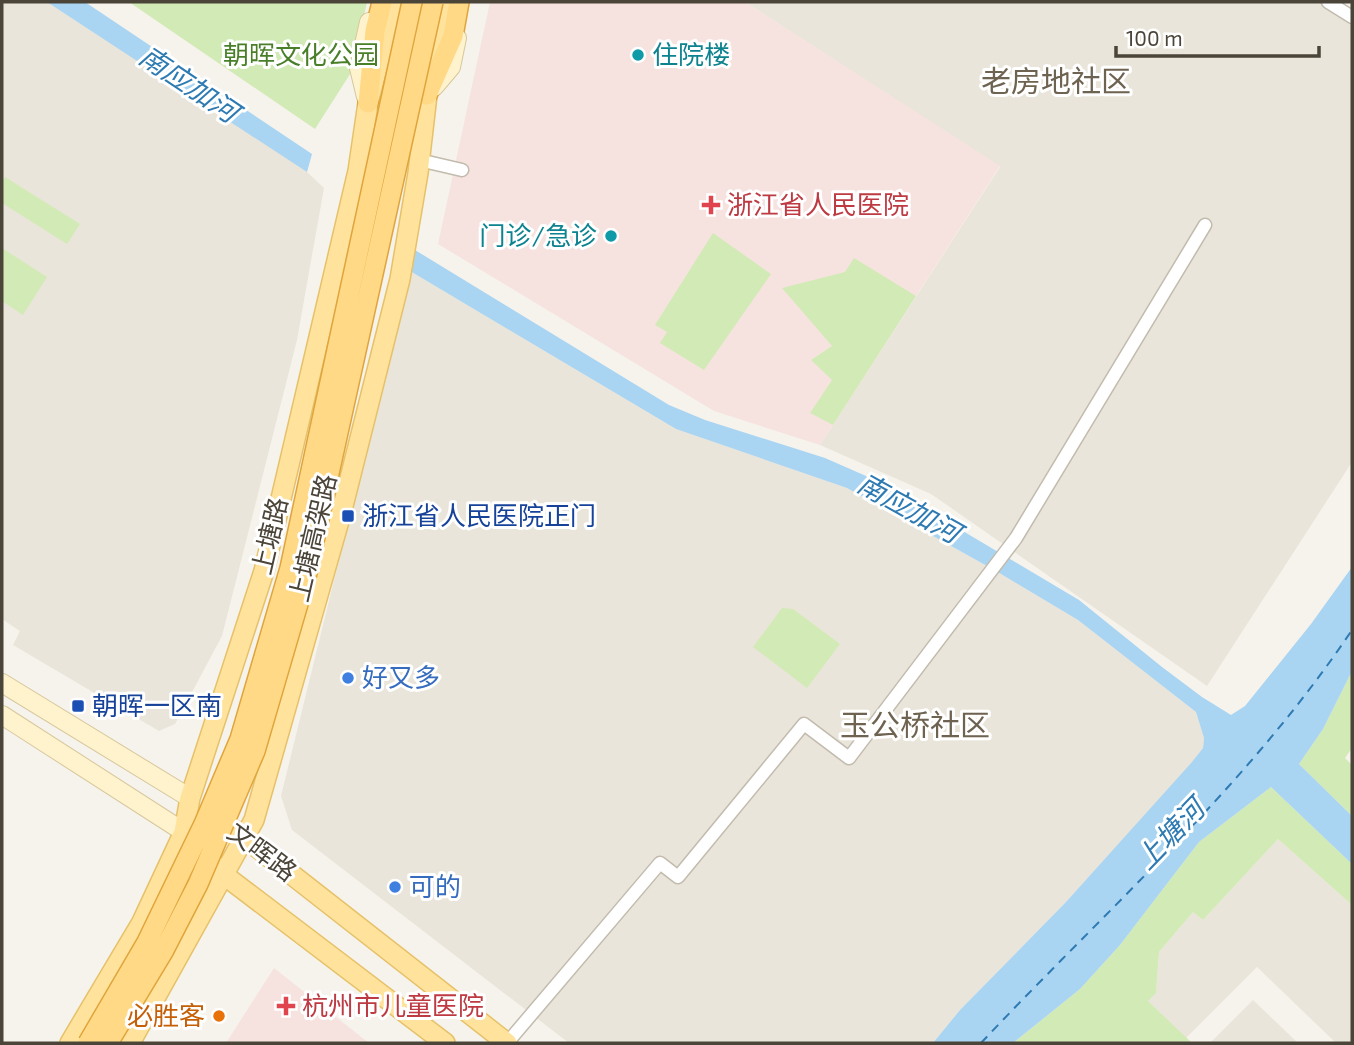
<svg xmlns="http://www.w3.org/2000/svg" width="1354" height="1045" font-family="'Exo 2','Noto Sans SC',sans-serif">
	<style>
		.residential { fill: #eae5da }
		.medical { fill: #f6e3e0 }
		.green { fill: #d2eab5 }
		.water { fill: #a9d4f2 }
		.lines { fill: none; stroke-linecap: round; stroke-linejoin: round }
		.ferry { stroke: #2e7ab2; stroke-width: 2; stroke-dasharray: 9 7; stroke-linecap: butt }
		.minor-casing { stroke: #c2bbae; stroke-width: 15 }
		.secondary-casing { stroke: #d6c79b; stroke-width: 20 }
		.primary-casing { stroke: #e6c16a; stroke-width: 22 }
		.trunk-casing { stroke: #e0a43c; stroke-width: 22 }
		.minor { stroke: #fff; stroke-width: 12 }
		.secondary { stroke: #fff3cd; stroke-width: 18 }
		.primary { stroke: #ffe39c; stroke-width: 19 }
		.trunk { stroke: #ffd985; stroke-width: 19 }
		.trunk-bridge-casing { stroke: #e0a43c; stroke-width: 22; stroke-linecap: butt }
		.trunk-bridge { stroke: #ffd985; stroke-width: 19 }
		.culture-dot { fill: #0f9aa8; stroke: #fff; stroke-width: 2.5 }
		.health-dot { fill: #e0444e; stroke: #fff; stroke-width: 2.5 }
		.transit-dot { fill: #1a4fb4; stroke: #fff; stroke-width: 2.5 }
		.shop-dot { fill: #3f7fe0; stroke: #fff; stroke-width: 2.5 }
		.food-dot { fill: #e8710a; stroke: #fff; stroke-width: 2.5 }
		.labels { text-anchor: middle; stroke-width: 6; stroke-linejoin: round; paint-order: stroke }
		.park-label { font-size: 26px; fill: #4a7f2a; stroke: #fff }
		.culture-label { font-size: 26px; fill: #0d838f; stroke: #fff; text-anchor: start }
		.health-label { font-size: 26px; fill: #be3a42; stroke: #fff; text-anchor: start }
		.transit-label { font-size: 26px; fill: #164399; stroke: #fff; text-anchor: start }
		.street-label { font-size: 26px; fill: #4b4439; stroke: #fff }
		.shop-label { font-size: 26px; fill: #366cbe; stroke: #fff; text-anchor: start }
		.food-label { font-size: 26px; fill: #c56008; stroke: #fff; text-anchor: end }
		.water-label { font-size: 28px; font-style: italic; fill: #2e7ab2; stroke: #fff }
		.quarter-label { font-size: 30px; fill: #6e6250; stroke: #fff }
	</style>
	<rect width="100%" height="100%" fill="#f6f3ec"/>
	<path class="residential" d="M2,2H47L247,131L307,172L324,188L297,340L222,636L175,724L159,731L13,645L20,631L2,619Z
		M745,2H1328L1352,17V462L1207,686L931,494L820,445L1000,167Z
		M410,271L676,429L847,488L996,571L1078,620L1196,712L1204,738L1203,748L1192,763L1066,902L960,1010L933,1043H569L292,830L281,796Z
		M1278,839L1352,905V1043H1336L1257,967L1186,1038L1148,1001L1156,992L1159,952L1193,912L1203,920Z
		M1253,1000L1298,1043H1210Z"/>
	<path class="medical" d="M490,2H745L1000,166L820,445L714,411L438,244Z
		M274,968L369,1043H226Z"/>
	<path class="green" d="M129,2H367L352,71L315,129Z
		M5,177L80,224L67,244L2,203V182Z
		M713,233L771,274L704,370L660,343L667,332L655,325Z
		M2,248L47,277L23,315L2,301Z
		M854,258L916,296L833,425L810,413L832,380L811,360L832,346L782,288L845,272Z
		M782,608L793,609L840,644L807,688L753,647Z
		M1352,671V748L1345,758L1352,765V816L1299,764L1323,729Z
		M1271,787L1352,864V905L1278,839L1203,920L1193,912L1159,952L1156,993L1148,1001L1192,1043H1013L1080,989L1120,945L1199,842Z"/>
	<path class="water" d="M47,2H85L312,154L307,172Z
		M415,250L669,405L705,420L825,458L882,483L1079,600L1162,667L1202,697L1231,715L1245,706L1311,624L1352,567V671L1323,729L1299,764L1352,816V864L1271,787L1199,842L1120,945L1080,989L1013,1043H933L960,1010L1066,902L1192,762L1203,748L1204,738L1196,712L1078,620L996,571L847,488L676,429L410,271Z"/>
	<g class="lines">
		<path class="ferry" d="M981,1043C1108,908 1248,785 1352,630"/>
		<defs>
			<path id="minor" d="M1328,2L1352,17
				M419,160L462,170
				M507,1043L660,863L678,877L804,724L849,758L1016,538L1205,225"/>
			<path id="secondary" d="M434,87L451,67L457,38
				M366,97L359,68L369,22
				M2,683L190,798
				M2,715L184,832"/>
			<path id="primary" d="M236,831L507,1043
				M216,866L224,875L445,1043
				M70,1043L142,922L184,832L190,798L264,571L358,171L368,103L394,2
				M130,1043L254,820L341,514L400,279L418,173L427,95L444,2"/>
			<path id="trunk" d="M427,95L453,36L459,2
				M368,103L375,31L382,2"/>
		</defs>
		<use href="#minor" class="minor-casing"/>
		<use href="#secondary" class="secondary-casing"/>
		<use href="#primary" class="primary-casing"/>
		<use href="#trunk" class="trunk-casing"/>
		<use href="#minor" class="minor"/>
		<use href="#secondary" class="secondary"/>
		<use href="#primary" class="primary"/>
		<use href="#trunk" class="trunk"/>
		<defs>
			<path id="trunk-bridge" d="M88,1043L147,942L204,824L240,739L290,568L412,2
				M108,1043L164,950L198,884L255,751L307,573L433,2"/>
		</defs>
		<use href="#trunk-bridge" class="trunk-bridge-casing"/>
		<use href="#trunk-bridge" class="trunk-bridge"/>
	</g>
	<g class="culture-dot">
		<circle cx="638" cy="55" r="7"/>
		<circle cx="611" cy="236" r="7"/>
	</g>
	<g class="health-dot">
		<path d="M707.5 194.5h7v7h7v7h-7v7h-7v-7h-7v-7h7z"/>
		<path d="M282.5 995.5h7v7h7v7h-7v7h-7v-7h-7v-7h7z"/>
	</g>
	<g class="transit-dot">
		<rect x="341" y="509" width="14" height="14" rx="3.5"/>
		<rect x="71" y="699" width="14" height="14" rx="3.5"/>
	</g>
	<g class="shop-dot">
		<circle cx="348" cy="678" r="7"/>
		<circle cx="395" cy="887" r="7"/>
	</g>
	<circle class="food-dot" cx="219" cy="1016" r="7"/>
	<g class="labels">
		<g class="park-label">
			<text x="301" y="64">朝晖文化公园</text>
		</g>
		<g class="culture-label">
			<text x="652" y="64">住院楼</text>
			<text x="597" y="245" text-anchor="end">门诊/急诊</text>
		</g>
		<g class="health-label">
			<text x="727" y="214">浙江省人民医院</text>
			<text x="302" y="1015">杭州市儿童医院</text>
		</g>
		<g class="transit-label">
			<text x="362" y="525">浙江省人民医院正门</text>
			<text x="92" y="715">朝晖一区南</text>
		</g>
		<g class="street-label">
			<text transform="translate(270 536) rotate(-77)" y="9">上塘路</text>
			<text transform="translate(313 538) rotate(-77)" y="9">上塘高架路</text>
			<text transform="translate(262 852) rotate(37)" y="9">文晖路</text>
		</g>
		<g class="shop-label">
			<text x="362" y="687">好又多</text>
			<text x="409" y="896">可的</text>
		</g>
		<g class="food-label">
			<text x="205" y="1025">必胜客</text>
		</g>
		<g class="water-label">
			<text transform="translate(189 84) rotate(34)" y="10">南应加河</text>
			<text transform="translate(909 508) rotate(29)" y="10">南应加河</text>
			<text transform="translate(1170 834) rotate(-46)" y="10">上塘河</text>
		</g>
		<g class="quarter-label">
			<text x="1056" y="92">老房地社区</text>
			<text x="915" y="736">玉公桥社区</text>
		</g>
	</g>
	<rect width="1354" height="1045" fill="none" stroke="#4b4439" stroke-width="7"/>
	<path d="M1116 46v10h203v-10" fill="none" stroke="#4b4439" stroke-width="3.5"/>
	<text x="1126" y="46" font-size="21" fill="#4b4439" stroke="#ffffff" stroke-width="5" paint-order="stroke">100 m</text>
</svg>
